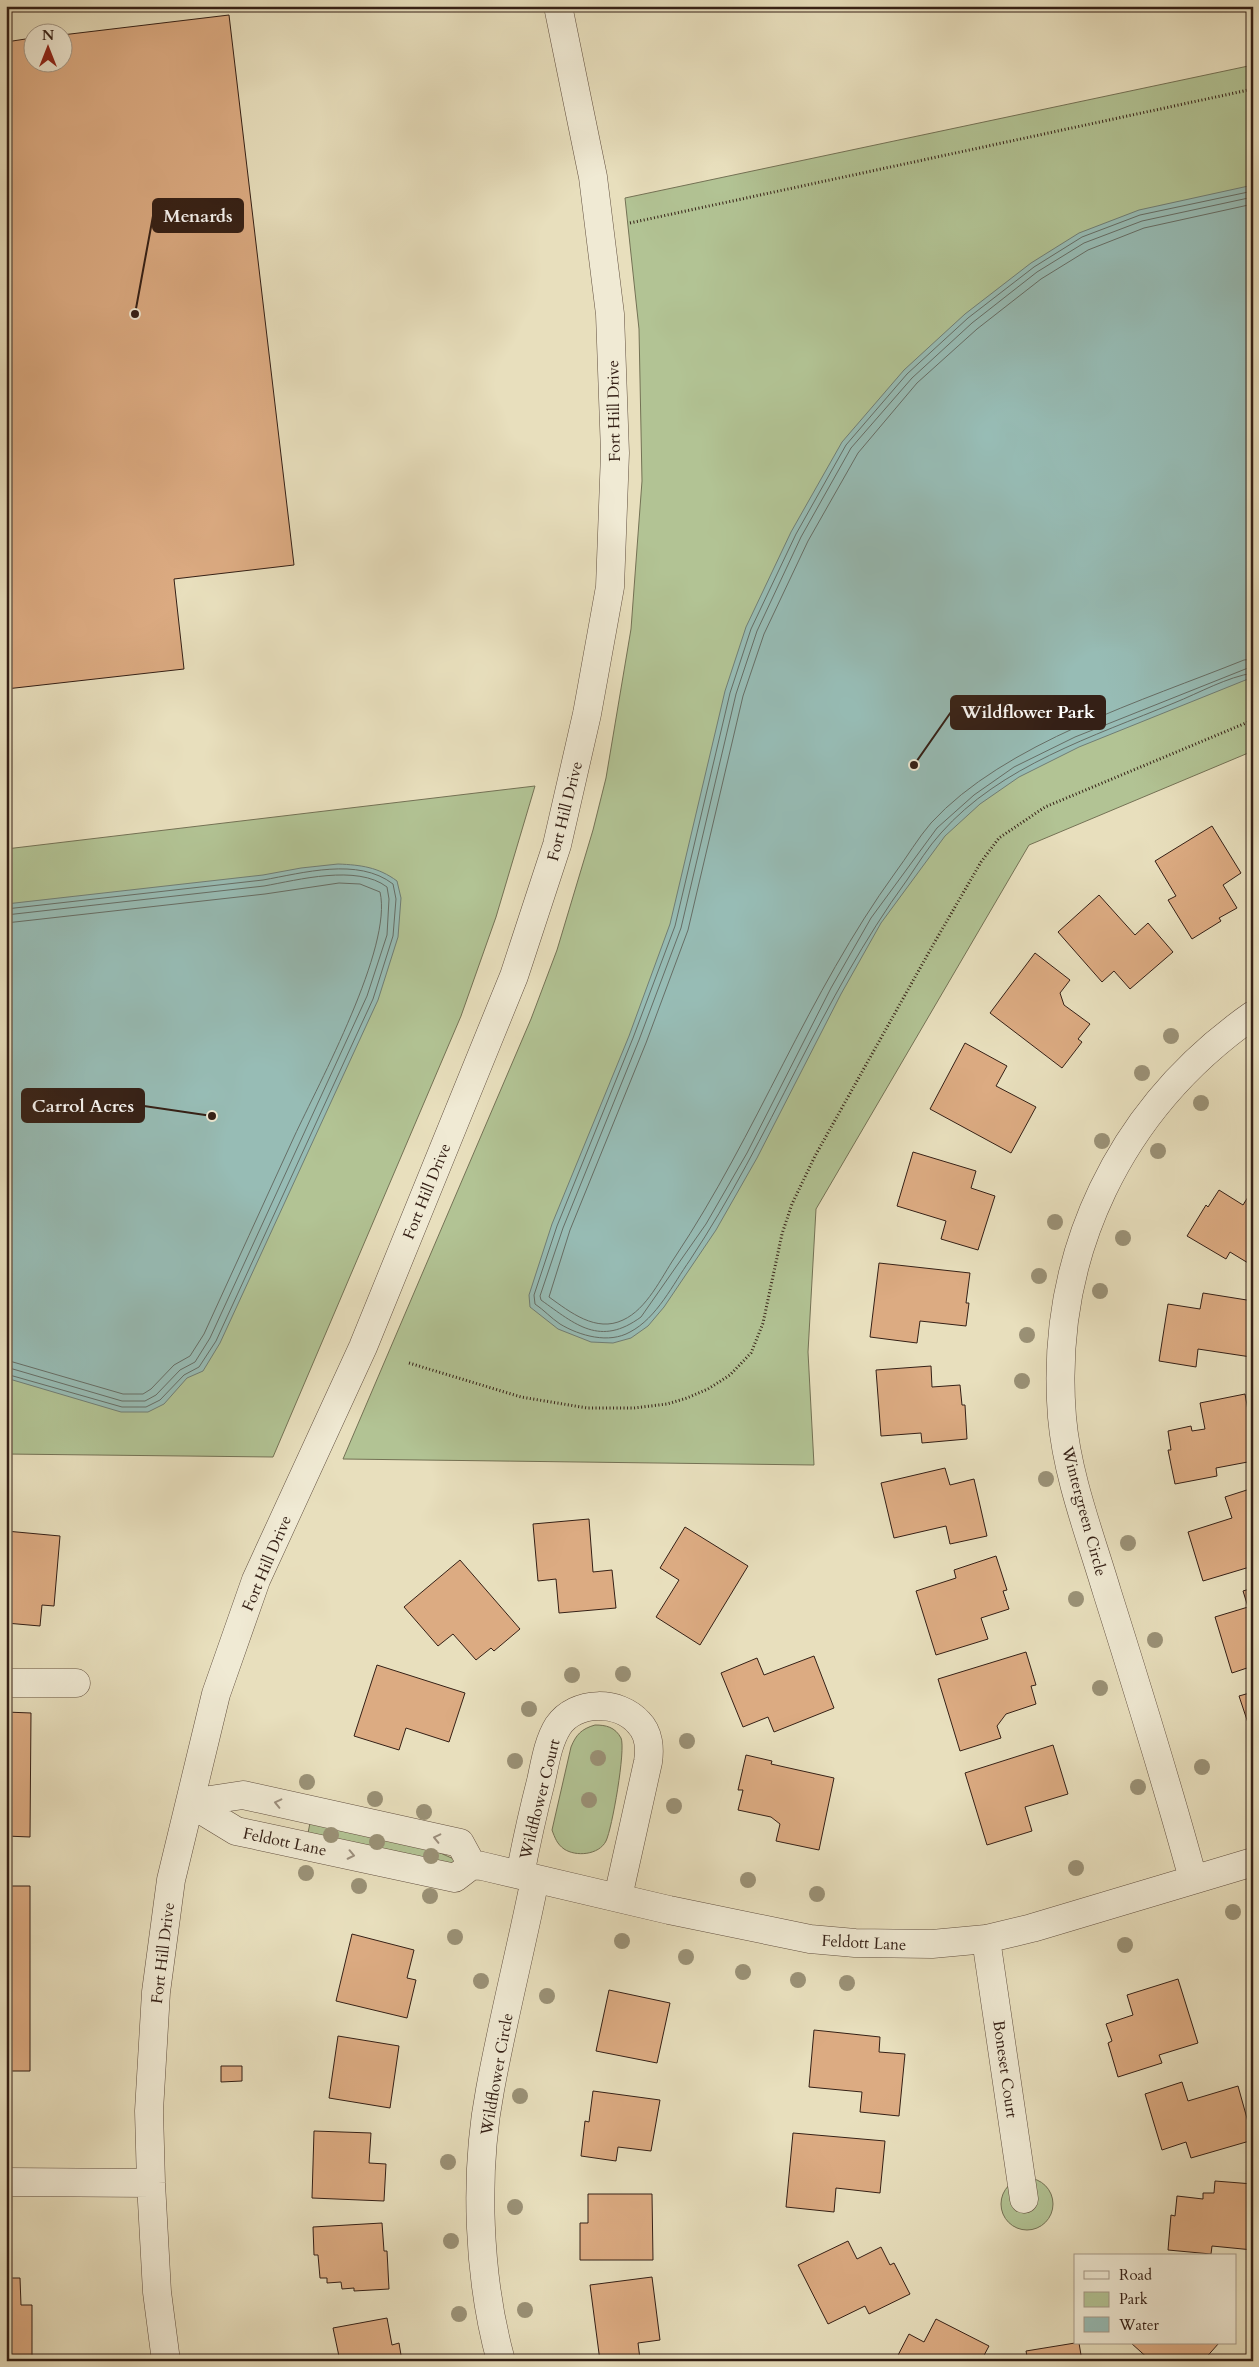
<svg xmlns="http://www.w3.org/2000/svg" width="1259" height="2367" font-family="Cardo,serif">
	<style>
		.green { fill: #b2c394; stroke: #747255 }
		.water { fill: #97bcb5; stroke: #707e75 }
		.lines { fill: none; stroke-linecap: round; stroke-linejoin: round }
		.shore { stroke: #666e66; stroke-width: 1 }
		.building { fill: #dcab82; stroke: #352016 }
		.minor-casing { stroke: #625040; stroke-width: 29 }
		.path { stroke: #352016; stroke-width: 3; stroke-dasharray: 1 2.5; stroke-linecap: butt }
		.minor { stroke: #f0ead4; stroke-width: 28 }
		.tree { fill: #9a9176 }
		.oneway { stroke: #9c8f7e }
		.labels { text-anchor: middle; stroke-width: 4.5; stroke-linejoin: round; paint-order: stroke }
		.street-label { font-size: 16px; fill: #352016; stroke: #f0ead4 }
		.leader { fill: none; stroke: #352016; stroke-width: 2 }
		.callout-dot { fill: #352016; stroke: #f0ead4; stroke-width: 2 }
		.callout { fill: #352016; stroke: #352016; stroke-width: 2 }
		.callout-label { font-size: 18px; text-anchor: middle; font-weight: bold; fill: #fff }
	</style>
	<rect width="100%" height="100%" fill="#e8dfbd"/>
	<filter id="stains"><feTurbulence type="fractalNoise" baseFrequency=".004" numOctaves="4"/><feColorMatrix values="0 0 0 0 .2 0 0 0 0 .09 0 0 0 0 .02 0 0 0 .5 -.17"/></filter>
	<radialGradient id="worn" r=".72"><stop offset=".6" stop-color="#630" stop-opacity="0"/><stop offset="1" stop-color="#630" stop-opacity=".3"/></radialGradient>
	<path class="green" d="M1253,65V751L1029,845L816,1209L808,1352L814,1465L343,1459L531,1019L557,950L593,830L606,778L631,629L642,481L639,329L625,198Z
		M535,786L496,917L461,1016L273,1457L6,1454V849Z
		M595,1725C606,1725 615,1727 621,1738C626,1749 612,1829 606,1841C599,1855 576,1857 564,1849C557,1844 555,1838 552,1830L571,1747C576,1735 581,1729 595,1725Z
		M310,1823L436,1851L456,1860L455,1865L308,1833Z
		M1001 2204a26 26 0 1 1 52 0a26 26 0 1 1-52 0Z"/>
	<path class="water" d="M1253,185V677L1079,747L1019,777L980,804L945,836L881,923L841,994L757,1158L716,1230L664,1307L648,1326L631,1338L613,1343L591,1342L558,1329L530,1307L529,1295L552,1224L629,1036L670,924L725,691L746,627L791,532L842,442L904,370L965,314L1031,263L1079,233L1139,210Z
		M338,864C361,865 378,867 397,881L401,898L398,937L378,1000L220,1343L203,1371L187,1378L164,1404L148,1412H121L6,1378V904L263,875L301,868Z"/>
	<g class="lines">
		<path class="shore" d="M1253,191L1140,215L1082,237L1034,267L968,318L907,374L846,445L796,534L751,629L730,693L675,926L633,1038L557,1226L534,1295L535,1304C544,1310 551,1318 560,1324C580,1336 609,1344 630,1332C657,1318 673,1284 690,1260C771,1138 821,998 907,880C918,864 928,847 941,833C1000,766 1094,736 1174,703C1199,693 1227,677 1253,673
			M1253,197L1142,221L1084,243L1037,272L972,323L912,378L851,448L801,537L757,631L736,694L681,928L639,1040L563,1228L540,1296L541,1300C576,1325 600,1347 641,1317L706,1224L747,1153L831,988L871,918L937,828L974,795L1014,767L1075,737L1253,666
			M1253,204L1144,228L1088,250L1041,279L977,329L917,383L858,453L808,541L764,634L743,696L688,930L646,1043L570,1230L549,1297C570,1312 596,1333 623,1320C647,1309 661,1278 675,1257C757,1134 808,993 895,873C907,857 918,838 931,823C1004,743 1145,700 1244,660L1253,659
			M6,909L263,880C303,873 358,857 393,884L396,899L393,936L373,999L216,1341L199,1367L184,1375L160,1400L146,1407H122L6,1374
			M6,915L264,886C298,880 357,864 387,887L389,899L387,935L367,996L210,1338L195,1362L180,1370L156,1395L145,1401H122L6,1367
			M6,923L265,894L339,883L360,884L380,892C393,947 319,1083 294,1137C264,1203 234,1268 204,1334L190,1356L174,1365L151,1389L143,1394H123L6,1360"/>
	</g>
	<path class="building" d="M229,15L294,565L174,579L184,669L6,689V42L32,38V62H62V35Z
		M1212,826L1241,873L1223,885L1237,908L1219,918L1221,921L1192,939L1168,900L1176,896L1155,861Z
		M1099,895L1135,935L1148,923L1173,952L1130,989L1114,971L1102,982L1058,932Z
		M1035,953L1070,980L1060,993L1064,1005L1090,1024L1078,1039L1082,1042L1062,1068L990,1013Z
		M965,1043L1007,1066L996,1086L1036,1107L1011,1153L930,1109Z
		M913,1152L976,1171L971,1188L995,1196L978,1250L941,1239L946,1221L897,1206Z
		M1253,1189V1266L1230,1252L1226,1259L1187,1236L1206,1205L1208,1207L1219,1190L1243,1205Z
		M879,1263L970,1273L966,1303H969L966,1326L920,1321L917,1343L870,1337Z
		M1203,1293L1253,1301L1251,1357L1198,1349L1196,1367L1159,1361L1168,1304L1200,1309Z
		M931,1366L932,1387L960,1385L962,1405H965L967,1439L922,1443L921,1433L881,1436L876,1370Z
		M1245,1394L1253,1438V1461L1216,1468L1217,1476L1175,1484L1168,1450H1171L1168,1431L1191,1426L1192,1431L1205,1429L1200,1403Z
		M945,1468L950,1485L974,1479L987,1536L950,1544L946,1526L894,1538L881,1483Z
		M1253,1488V1566L1203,1581L1188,1532L1232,1518L1225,1497Z
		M589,1519L593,1572L612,1570L616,1608L559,1613L556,1579L538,1581L533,1524Z
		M685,1527L748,1566L700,1645L656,1617L679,1580L660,1568Z
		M6,1531L60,1536L54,1606L42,1605L40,1626L6,1623Z
		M996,1556L1007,1590L1003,1591L1009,1609L981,1618L988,1639L936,1655L916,1591L956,1578L954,1570Z
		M460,1560L520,1629L494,1651L491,1648L476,1660L453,1634L438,1646L404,1607Z
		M1253,1588V1666L1232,1673L1215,1617L1248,1607L1243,1591Z
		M1026,1652L1036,1685L1031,1686L1036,1704L1006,1714L997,1726L1001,1738L960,1751L938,1679Z
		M814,1656L834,1708L774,1732L768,1717L743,1727L721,1673L757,1658L764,1675Z
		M377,1665L465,1693L449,1742L406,1728L399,1750L354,1736Z
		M1253,1692V1738L1239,1696Z
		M6,1712L31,1713L30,1837L6,1836Z
		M1053,1745L1068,1794L1025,1807L1032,1831L987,1845L965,1773Z
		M746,1755L772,1761L771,1764L834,1778L819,1850L776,1841L780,1824L771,1817L738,1810L743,1790H738Z
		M6,1886H30V2071H6Z
		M352,1934L414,1950L407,1978L416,1980L407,2018L336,2001Z
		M1178,1979L1198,2043L1159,2055L1162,2063L1118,2077L1108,2043L1112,2041L1106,2024L1133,2015L1127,1995Z
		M609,1990L670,2003L657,2063L596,2051Z
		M814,2030L880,2037L879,2052L905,2054L899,2116L860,2112L862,2092L809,2087Z
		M338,2036L399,2046L390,2108L329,2098Z
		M221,2066H242V2081L221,2082Z
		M1182,2082L1188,2101L1238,2086L1253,2140L1191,2158L1186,2142L1162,2150L1145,2094Z
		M593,2091L660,2100L651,2151L618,2147L616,2161L581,2156L585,2121L589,2122Z
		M314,2131L371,2133L369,2163L386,2164L384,2201L312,2198Z
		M793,2133L885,2141L880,2193L836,2188L834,2212L786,2207Z
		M1215,2181L1253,2184V2250L1212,2246L1211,2254L1168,2250L1171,2215L1175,2216L1177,2196L1203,2199V2193H1214Z
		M588,2194H652L653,2260H580V2223H588Z
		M382,2223L384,2251H387L389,2289L354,2291V2288L342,2289L341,2282L327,2283V2278H320L318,2255H314L313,2227Z
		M848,2241L857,2259L881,2247L890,2265L894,2263L910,2294L869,2314L865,2306L828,2324L798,2265Z
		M652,2277L660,2340L638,2343L640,2359L600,2361L590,2285Z
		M6,2278H20L21,2305H32V2361H6Z
		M387,2318L392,2345L399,2343L402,2361H340L333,2328Z
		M936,2319L989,2346L981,2361H895L909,2334L924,2342Z
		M1075,2343H1079L1082,2361H1028L1026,2351Z
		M1131,2343H1219L1203,2361H1151Z"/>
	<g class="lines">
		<defs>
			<path id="minor" d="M6,1683H76
				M190,1803L236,1831L455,1878L472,1865L482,1866L669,1910L810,1939L855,1943L932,1944L986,1939L1032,1928L1253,1862
				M190,1803L243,1795L460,1843L472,1865
				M520,1875C526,1844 533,1812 541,1781C545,1763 548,1742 558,1726C576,1700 619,1700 639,1723C649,1733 650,1749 648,1762L618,1897
				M1193,1879C1167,1783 1137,1687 1107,1592C1090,1535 1067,1476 1062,1417C1049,1254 1120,1108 1253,1015
				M986,1939L1024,2199
				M6,2182L151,2183
				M166,2361L157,2292L151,2183L149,2111L156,1992L171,1880L216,1694L256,1580L363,1347L514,976L557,845L587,714L610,587L615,453L610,314L593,177L558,6
				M501,2361C478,2278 474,2174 490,2090C503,2019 521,1949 535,1879"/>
		</defs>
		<use href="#minor" class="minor-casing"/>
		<path class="path" d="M630,223L1253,89
			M409,1363L521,1397L587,1408H634L667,1404L687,1398L708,1389L730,1375L751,1353L763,1323L782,1234L792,1204L815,1156L933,945L981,862L999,838L1045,807L1253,720"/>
		<use href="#minor" class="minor"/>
	</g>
	<g class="tree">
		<circle cx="1171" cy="1036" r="8"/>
		<circle cx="1142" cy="1073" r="8"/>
		<circle cx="1201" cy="1103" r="8"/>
		<circle cx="1102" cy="1141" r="8"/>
		<circle cx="1158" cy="1151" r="8"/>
		<circle cx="1055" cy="1222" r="8"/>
		<circle cx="1123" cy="1238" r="8"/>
		<circle cx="1039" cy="1276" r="8"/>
		<circle cx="1100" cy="1291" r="8"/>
		<circle cx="1027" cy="1335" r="8"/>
		<circle cx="1022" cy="1381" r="8"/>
		<circle cx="1046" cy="1479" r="8"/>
		<circle cx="1128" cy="1543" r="8"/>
		<circle cx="1076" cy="1599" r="8"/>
		<circle cx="1155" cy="1640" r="8"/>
		<circle cx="623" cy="1674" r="8"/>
		<circle cx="572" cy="1675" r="8"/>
		<circle cx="1100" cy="1688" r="8"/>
		<circle cx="529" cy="1709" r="8"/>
		<circle cx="687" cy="1741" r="8"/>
		<circle cx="598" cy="1758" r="8"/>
		<circle cx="515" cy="1761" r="8"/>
		<circle cx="1202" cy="1767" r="8"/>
		<circle cx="307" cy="1782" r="8"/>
		<circle cx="1138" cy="1787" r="8"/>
		<circle cx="375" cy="1799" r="8"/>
		<circle cx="589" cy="1800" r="8"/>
		<circle cx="674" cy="1806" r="8"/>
		<circle cx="424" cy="1812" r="8"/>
		<circle cx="331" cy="1835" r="8"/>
		<circle cx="377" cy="1842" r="8"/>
		<circle cx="431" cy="1856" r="8"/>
		<circle cx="1076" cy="1868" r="8"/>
		<circle cx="306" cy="1873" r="8"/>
		<circle cx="748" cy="1880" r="8"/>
		<circle cx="359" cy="1886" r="8"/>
		<circle cx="817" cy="1894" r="8"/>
		<circle cx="430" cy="1896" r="8"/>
		<circle cx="1233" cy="1912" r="8"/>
		<circle cx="455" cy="1937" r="8"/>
		<circle cx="622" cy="1941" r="8"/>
		<circle cx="1125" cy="1945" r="8"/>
		<circle cx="686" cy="1957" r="8"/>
		<circle cx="743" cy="1972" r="8"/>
		<circle cx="798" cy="1980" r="8"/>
		<circle cx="481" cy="1981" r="8"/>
		<circle cx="847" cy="1983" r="8"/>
		<circle cx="547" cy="1996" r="8"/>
		<circle cx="520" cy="2096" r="8"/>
		<circle cx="448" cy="2162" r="8"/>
		<circle cx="515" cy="2207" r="8"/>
		<circle cx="451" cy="2241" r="8"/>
		<circle cx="525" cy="2310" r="8"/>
		<circle cx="459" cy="2314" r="8"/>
	</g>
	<defs><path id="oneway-chevron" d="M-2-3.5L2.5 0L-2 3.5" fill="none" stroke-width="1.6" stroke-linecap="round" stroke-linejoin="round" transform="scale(1.25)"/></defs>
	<g class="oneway">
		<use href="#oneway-chevron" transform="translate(278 1803) rotate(-167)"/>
		<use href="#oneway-chevron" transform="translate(437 1838) rotate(-167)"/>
		<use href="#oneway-chevron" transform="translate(351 1855) rotate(12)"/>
	</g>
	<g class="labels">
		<g class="street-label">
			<text transform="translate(613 411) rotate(-91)" y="6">Fort Hill Drive</text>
			<text transform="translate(564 811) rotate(-76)" y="6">Fort Hill Drive</text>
			<text transform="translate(426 1191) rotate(-68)" y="6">Fort Hill Drive</text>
			<text transform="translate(1085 1511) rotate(75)" y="6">Wintergreen Circle</text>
			<text transform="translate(266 1563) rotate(-67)" y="6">Fort Hill Drive</text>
			<text transform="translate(539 1799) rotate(-76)" y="6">Wildflower Court</text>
			<text transform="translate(285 1841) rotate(12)" y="6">Feldott Lane</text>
			<text transform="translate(864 1942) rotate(3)" y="6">Feldott Lane</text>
			<text transform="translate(162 1953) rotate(-83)" y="6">Fort Hill Drive</text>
			<text transform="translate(1006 2069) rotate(82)" y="6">Boneset Court</text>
			<text transform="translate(496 2074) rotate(-80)" y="6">Wildflower Circle</text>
		</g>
	</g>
	<path class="leader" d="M135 314L153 216M914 765L951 712M212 1116L144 1106"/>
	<g class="callout-dot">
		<circle cx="135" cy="314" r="5"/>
		<circle cx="914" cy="765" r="5"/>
		<circle cx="212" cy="1116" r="5"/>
	</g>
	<g class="callout">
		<rect x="153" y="199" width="90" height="33" rx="5"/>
		<rect x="951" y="696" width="154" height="33" rx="5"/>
		<rect x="22" y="1089" width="122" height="33" rx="5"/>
	</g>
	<g class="callout-label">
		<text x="198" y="222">Menards</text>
		<text x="1028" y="718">Wildflower Park</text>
		<text x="83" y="1112">Carrol Acres</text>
	</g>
	<rect width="1259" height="2367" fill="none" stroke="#e8dfbd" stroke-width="25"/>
	<rect x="8" y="8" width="1244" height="2352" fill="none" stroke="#352016" stroke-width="2.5"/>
	<rect x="12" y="12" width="1234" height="2342" fill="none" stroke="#352016"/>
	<rect x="1074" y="2254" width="162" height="90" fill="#f0ead4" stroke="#a59988"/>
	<rect x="1084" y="2271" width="25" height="8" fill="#f0ead4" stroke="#a59988"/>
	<text x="1119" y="2280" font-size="15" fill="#352016">Road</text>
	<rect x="1084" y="2292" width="25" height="15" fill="#b2c394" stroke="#a59988"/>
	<text x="1119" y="2304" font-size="15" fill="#352016">Park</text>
	<rect x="1084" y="2317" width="25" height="15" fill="#97bcb5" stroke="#a59988"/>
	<text x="1119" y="2330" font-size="15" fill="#352016">Water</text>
	<g transform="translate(48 48)"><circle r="24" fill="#f0ead4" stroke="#a59988"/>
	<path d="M0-4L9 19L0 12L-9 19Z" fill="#8f2418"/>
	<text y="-8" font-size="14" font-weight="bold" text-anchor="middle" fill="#352016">N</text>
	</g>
	<rect width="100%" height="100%" filter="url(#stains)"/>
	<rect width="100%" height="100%" fill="url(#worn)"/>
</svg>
